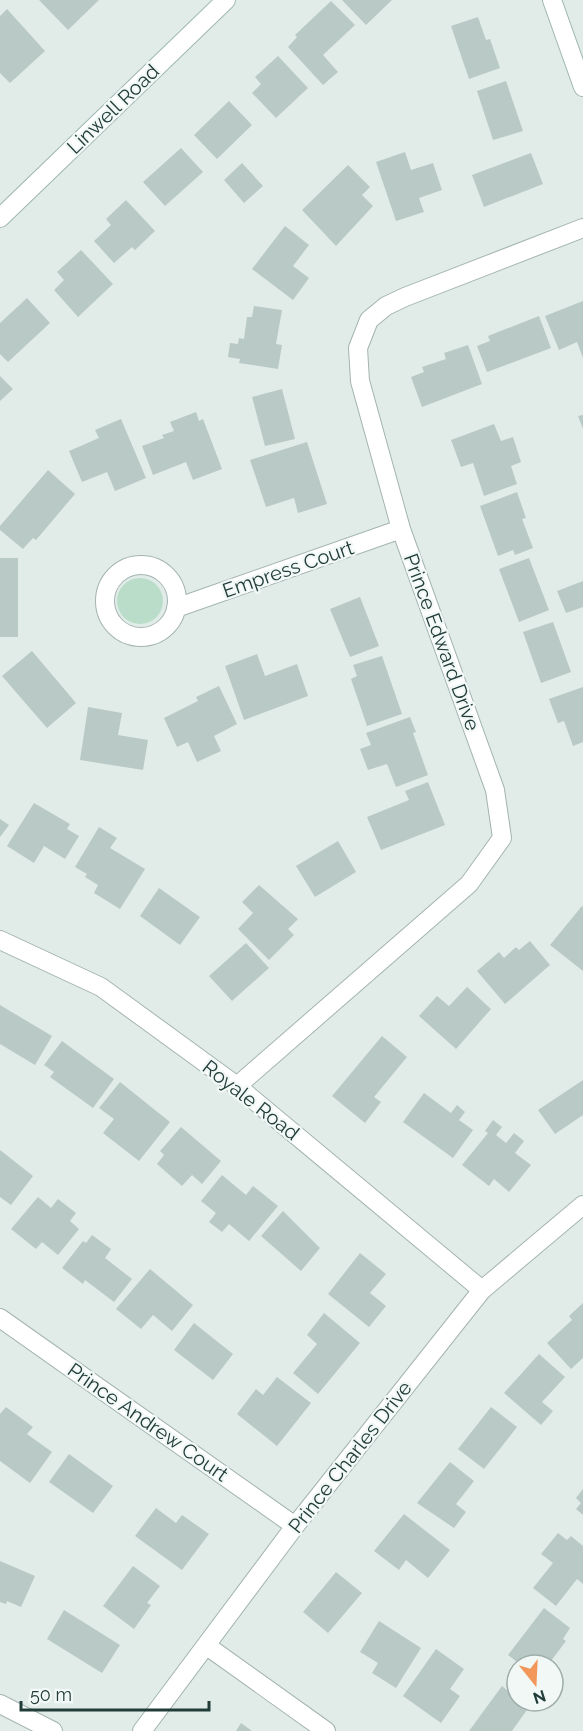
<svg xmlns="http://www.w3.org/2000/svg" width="583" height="1731" font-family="Raleway,sans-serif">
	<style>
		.green { fill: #baddc9 }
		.building { fill: #b9c9c5 }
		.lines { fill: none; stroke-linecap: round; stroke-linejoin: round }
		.minor-casing { stroke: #a4b4b1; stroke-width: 20 }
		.secondary-casing { stroke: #9fb7b3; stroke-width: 20 }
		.minor { stroke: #fff; stroke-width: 18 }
		.secondary { stroke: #fff; stroke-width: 18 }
		.labels { text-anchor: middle; stroke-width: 4.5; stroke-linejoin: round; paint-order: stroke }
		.street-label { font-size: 20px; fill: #213c39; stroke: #f2f8f6 }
	</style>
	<rect width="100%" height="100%" fill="#e1ece9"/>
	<path class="green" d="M117 601a23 23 0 1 1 46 0a23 23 0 1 1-46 0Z"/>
	<path class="building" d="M39,0H99L68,30Z
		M342,0H392L366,25Z
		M331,1L355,25L323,55L338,72L323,85L288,47L297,37L295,35Z
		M7,9L45,51L10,83L0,73V16Z
		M478,17L486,40L490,39L500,68L469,79L451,26Z
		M278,56L308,88L276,118L252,93L261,84L255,77Z
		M506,81L523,131L493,140L477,91Z
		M229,101L252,125L217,159L194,135Z
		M181,148L203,172L165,206L143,182Z
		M405,152L411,170L433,163L442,190L419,198L424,212L396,221L376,162Z
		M531,153L543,184L484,207L472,175Z
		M242,163L263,186L244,203L224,180Z
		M348,165L370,187L362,195L373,206L336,246L302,210Z
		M126,200L155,231L135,250L132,247L114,263L94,241L111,225L106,219Z
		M285,226L309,245L293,266L309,278L293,300L252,269Z
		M81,250L113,284L78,317L54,290L64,280L57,272Z
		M27,298L50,323L8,362L0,354V323Z
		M583,301V358L577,342L559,350L545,316Z
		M254,306L282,310L276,344L282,345L278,369L239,363L240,359L228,357L230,343L238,344L239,338L244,339L247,317H252Z
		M539,316L551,348L487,372L477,346L490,341L488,336Z
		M468,345L482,384L422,407L411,377L424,372L422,367L446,359L444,353Z
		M0,376L13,389L0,401Z
		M282,389L295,439L265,446L252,397Z
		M196,412L199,421L203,419L222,469L193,480L186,462L153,475L142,446L164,438L162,435L174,431L170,422Z
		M583,415V429L578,416Z
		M121,419L146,478L115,491L107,472L82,482L69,451L99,438L95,430Z
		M494,424L501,441L513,437L521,462L511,466L517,484L484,496L473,463L461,467L451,440Z
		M307,442L327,504L298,513L294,498L266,507L250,460Z
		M48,470L75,494L36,540L33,538L23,549L0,530V526Z
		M517,492L526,518L522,519L533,548L515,555L513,550L498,556L480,506Z
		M0,558H18V637H0Z
		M529,558L549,610L519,622L499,569Z
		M583,581V607L566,613L557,591Z
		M360,597L379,646L350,657L330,609Z
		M553,622L571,672L541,683L523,632Z
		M32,651L76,703L47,728L2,676Z
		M257,654L265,676L297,664L308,696L244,720L225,666Z
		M382,656L402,714L367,726L351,679L357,676L353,665Z
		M219,686L237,724L214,736L221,751L197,762L188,742L177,747L164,718L198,701L196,697Z
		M583,687V742L573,746L564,721L558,723L549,699Z
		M88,707L122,713L118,735L148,740L143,770L80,760Z
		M410,717L416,732L413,733L428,775L396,787L387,764L368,770L360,749L371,745L366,733Z
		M428,782L445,825L381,850L367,817L409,800L405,791Z
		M34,803L70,824L67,829L79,836L65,859L44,846L34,863L7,846Z
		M0,819L9,825L0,837Z
		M99,827L117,838L110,848L145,869L120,909L94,893L98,885L85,877L87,874L75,867Z
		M338,841L356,872L315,897L296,866Z
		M259,885L298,919L288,929L294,935L269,960L238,929L253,913L242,902Z
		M159,888L200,917L180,945L140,916Z
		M582,906L583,907V971L550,945Z
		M530,941L550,965L505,1004L477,971L499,952L504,958L516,947L519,950Z
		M246,943L269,968L232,1001L209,976Z
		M467,987L491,1009L456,1049L419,1016L437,996L449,1006Z
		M0,1005L52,1036L35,1065L0,1044Z
		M382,1036L407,1057L374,1097L381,1102L365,1123L332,1096Z
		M62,1041L114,1079L93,1108L50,1077L54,1072L44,1065Z
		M583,1080V1115L555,1134L538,1110Z
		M120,1082L170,1122L139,1161L103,1133L114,1119L99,1108Z
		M424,1093L451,1113L457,1105L465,1112L459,1120L473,1130L453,1158L403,1122Z
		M493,1120L502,1127L496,1135L506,1143L514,1133L524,1141L515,1153L531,1165L509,1192L494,1179L489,1186L462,1165L488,1133L485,1131Z
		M181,1127L221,1161L202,1184L192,1175L182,1186L157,1164L164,1155L160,1151Z
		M0,1150L33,1176L11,1205L0,1197Z
		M222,1175L246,1195L253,1186L278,1206L249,1241L229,1224L222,1232L209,1222L216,1213L201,1201Z
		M38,1197L51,1208L58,1199L76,1213L70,1221L79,1229L58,1255L42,1242L36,1249L11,1229Z
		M283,1211L320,1248L301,1271L261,1236Z
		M92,1235L111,1249L105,1258L132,1279L114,1302L85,1280L83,1284L62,1268L83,1241L86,1243Z
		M360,1253L386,1274L370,1293L386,1306L369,1327L328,1294Z
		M150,1269L193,1305L172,1331L153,1315L141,1329L116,1309Z
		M583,1303V1358L571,1369L547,1343L572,1320L569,1316Z
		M324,1313L360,1343L318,1394L293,1373L317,1344L307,1335Z
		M194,1323L233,1354L213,1380L174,1350Z
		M539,1354L565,1377L542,1402L553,1411L541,1425L504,1393Z
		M277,1377L311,1403L277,1446L237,1414L256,1389L263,1395Z
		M6,1407L33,1427L27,1434L52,1452L30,1483L0,1461V1414Z
		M491,1407L517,1427L484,1469L458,1449Z
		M69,1454L113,1486L93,1513L49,1482Z
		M450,1462L474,1481L456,1504L466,1512L454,1528L417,1503Z
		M583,1489V1515L576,1509L581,1503L576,1498Z
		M156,1508L176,1523L182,1515L209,1534L182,1570L135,1536Z
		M404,1514L450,1550L428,1578L406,1560L399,1570L374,1551Z
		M558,1533L567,1540L571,1536L583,1546V1584L577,1579L556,1606L533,1588L553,1563L541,1554Z
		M0,1561L35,1576L21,1607L7,1601L6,1604L0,1602Z
		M133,1566L160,1586L147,1603L151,1605L134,1629L103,1606Z
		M336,1572L362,1593L328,1633L303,1612Z
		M544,1608L570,1628L563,1639L566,1641L548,1665H521L508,1655Z
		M64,1610L120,1645L102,1673L47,1639Z
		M379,1621L421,1648L396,1688L372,1673L378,1663L360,1652Z
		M436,1649L464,1669L450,1689L460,1696L441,1723L403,1696Z
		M502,1686L517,1698V1701L529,1707L512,1731H469Z
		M241,1723L252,1731H236Z"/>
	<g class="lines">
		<defs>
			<path id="minor" d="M105 601a36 36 0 1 1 72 0a36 36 0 1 1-72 0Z
				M176,608L401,529
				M0,940L101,987L237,1086L482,1290
				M237,1086L469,884L502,838L495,790L401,529L360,381L358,348L369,320L386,306L405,297L583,228
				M0,1318L295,1526
				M207,1646L326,1731
				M0,1704L53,1731
				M142,1731L295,1526L482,1290L583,1205"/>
			<path id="secondary" d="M552,0L583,87
				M0,218L226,0"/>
		</defs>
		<use href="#minor" class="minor-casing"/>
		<use href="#secondary" class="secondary-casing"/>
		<use href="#minor" class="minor"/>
		<use href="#secondary" class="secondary"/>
	</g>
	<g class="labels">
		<g class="street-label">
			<text transform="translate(113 109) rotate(-44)" y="7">Linwell Road</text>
			<text transform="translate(288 569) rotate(-19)" y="7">Empress Court</text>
			<text transform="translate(442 642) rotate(70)" y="7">Prince Edward Drive</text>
			<text transform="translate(251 1100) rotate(38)" y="7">Royale Road</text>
			<text transform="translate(148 1422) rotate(35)" y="7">Prince Andrew Court</text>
			<text transform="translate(350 1457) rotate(-52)" y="7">Prince Charles Drive</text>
		</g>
	</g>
	<g transform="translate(535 1683) rotate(162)"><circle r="28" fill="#f2f8f6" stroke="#9eadaa" stroke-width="1.5"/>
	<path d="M0-4.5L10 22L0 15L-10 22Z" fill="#f29659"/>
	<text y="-9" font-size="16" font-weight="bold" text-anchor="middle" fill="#213c39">N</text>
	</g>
	<path d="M21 1701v9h188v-9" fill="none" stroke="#213c39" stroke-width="3"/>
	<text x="30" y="1701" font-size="18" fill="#213c39" stroke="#f2f8f6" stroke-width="4.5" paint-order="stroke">50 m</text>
</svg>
